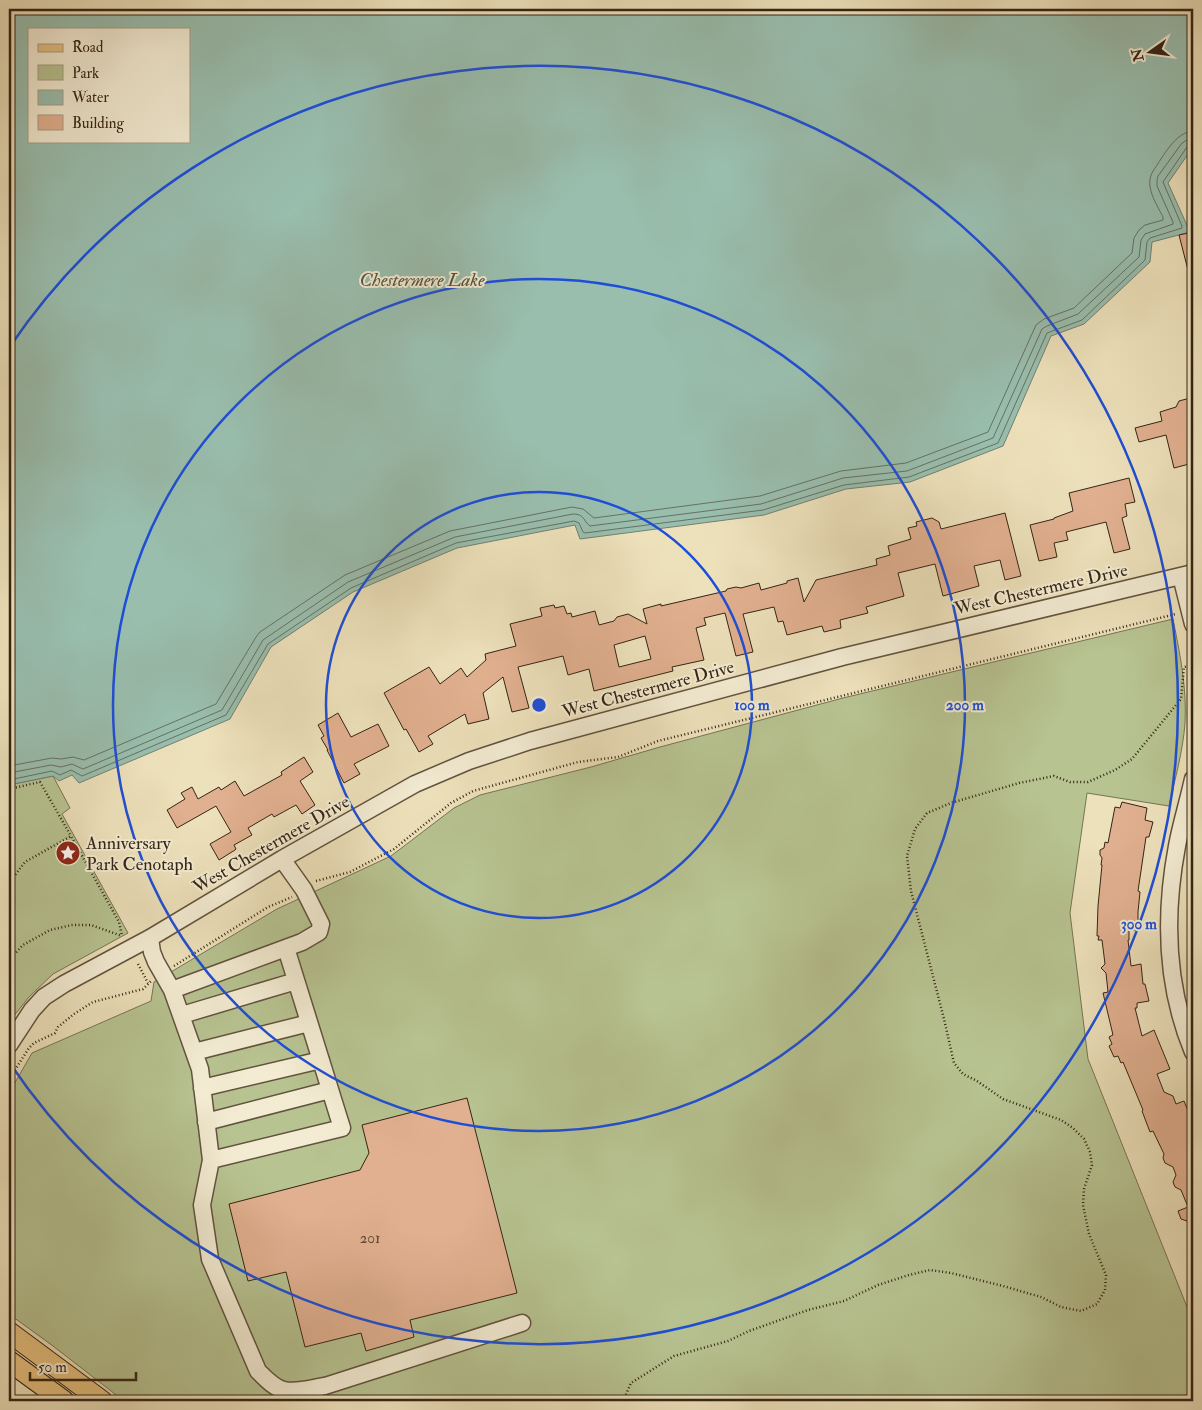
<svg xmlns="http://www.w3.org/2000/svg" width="1202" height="1410" font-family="'IM FELL Double Pica',serif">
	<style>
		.green { fill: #b7c391; stroke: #767453 }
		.water { fill: #99beae; stroke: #718071; fill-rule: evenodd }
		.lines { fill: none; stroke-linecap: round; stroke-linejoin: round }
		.shore { stroke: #667162; stroke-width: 1 }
		.building { fill: #e1b090; stroke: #342415; fill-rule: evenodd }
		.minor-casing { stroke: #62533e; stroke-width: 19 }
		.major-casing { stroke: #342415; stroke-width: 22 }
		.path { stroke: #342415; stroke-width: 2.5; stroke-dasharray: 1 2.5; stroke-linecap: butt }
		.minor { stroke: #f3ecd3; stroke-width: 16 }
		.major { stroke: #e6c07e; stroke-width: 20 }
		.ring { fill: none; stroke: #1d4ed8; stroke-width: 2.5 }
		.labels { text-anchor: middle; stroke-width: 4; stroke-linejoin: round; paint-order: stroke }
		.number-label { font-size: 15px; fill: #5f4734 }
		.street-label { font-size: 18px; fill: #342415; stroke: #f3ecd3 }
		.poi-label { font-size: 18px; fill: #342415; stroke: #f3ecd3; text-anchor: start }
		.water-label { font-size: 19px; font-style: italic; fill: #525243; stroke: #f3ecd3 }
		.centre { fill: #1d4ed8; stroke: #f3ecd3; stroke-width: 2.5 }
		.ring-label { font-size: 15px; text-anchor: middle; font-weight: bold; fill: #1d4ed8; stroke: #f3ecd3; stroke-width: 4; stroke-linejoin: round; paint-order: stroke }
	</style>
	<rect width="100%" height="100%" fill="#ede1bb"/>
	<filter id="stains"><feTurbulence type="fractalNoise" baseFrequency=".004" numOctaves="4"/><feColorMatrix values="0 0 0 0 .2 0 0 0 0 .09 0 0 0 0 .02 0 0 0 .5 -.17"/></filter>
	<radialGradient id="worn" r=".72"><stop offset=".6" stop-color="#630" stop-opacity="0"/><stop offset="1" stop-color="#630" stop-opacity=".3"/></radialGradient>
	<path class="green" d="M1173,619C1180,654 1187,688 1185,723C1183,751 1175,779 1169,806L1087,793L1070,913L1088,1059L1193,1322V1401H124L53,1346L9,1314V1093L32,1053L151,1001L154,982L277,909L391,856L454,808L480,795L591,767L660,747L843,698Z
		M53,776L70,808L62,814L128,933L53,974L29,997L9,1022V785Z"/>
	<path class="water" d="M9,9H1193V147L1168,183L1190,232L1152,242L1150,262L1084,324L1051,336L1003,446L910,482L846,489L764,515L580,539L575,525L457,548L353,592L271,647L230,719L79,783L72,775L59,781L53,776L9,785ZM29,29H189V141H29Z"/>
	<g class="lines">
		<path class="shore" d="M9,766L52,758L61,759L73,757L84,760L216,704L256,637L260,632L345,575L450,531L572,507L583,509L594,518L760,496L841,471L906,463L988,432L1036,325L1044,319L1074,308L1132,253L1134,238L1139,230L1145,225L1163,220V217C1156,203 1144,186 1153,171C1163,157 1175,132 1193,131
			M9,773L51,765L61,767L72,764L83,769L222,710L263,640L348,582L455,537L573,514C585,514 583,521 590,526L761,504L843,478L907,471L993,438L1042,329L1047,326L1078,314L1139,257L1141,240L1145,234L1173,224V222L1157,186V180L1158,176L1182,143L1187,140L1193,139
			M9,780L52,771L60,775L71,770L82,776L226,715L268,644L351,588L456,543L574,521L579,523L583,532L585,533L763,510L844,485L909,477L998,443L1047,333L1082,320L1145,260L1147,242L1150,238L1182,228V226L1163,182L1187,147L1193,145"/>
	</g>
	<path class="building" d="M1193,232V274H1189L1179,235Z
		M1190,398L1193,412V444L1188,446L1193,463L1174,468L1166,435L1139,442L1135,428L1162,421L1160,412L1176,407L1179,401Z
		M1129,478L1135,502L1125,504L1127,516L1122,518L1130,549L1114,553L1106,522L1066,532L1068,540L1054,543L1057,557L1039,561L1030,525L1054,519V518L1073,511L1069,493Z
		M1005,513L1021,576L1005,580L1000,560L974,566L979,586L943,596L935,564L898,573L904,596L866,607L868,613L840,620L841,628L824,632L822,626L787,635L783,621L778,622L774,607L743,614L753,652L736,656L725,613L704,618L706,625L696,628L704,660L672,667L673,671L594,691L589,669L568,675L563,656L518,667L529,708L512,712L503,677L483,693L489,719L468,724L465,714L428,736L433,744L419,752L406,729L404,730L384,693L429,667L440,684L461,668L467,677L486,660L485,654L516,646L510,624L542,616L540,608L554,605L555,608L564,606L567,614L571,613L572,617L595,611L599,625L614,621L617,617L628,614L647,624L643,609L661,604V606L726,591L727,589L736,587L741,588L759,583L761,590L787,583V581L798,578L804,602L816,580L877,565L876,559L890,555L888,546L911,539L908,528L917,526L916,522L932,518L939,522L941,529ZM645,636L651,659L619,667L614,645Z
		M338,713L351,737L378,724L389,746L354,764L360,774L344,783L327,750H328L321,738L324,736L318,725Z
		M304,757L313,772L300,781L315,805L302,814L296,805L274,817L272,814L248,828L252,835L234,845L236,849L235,850L219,860L210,844L231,832L216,806L177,828L167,810L185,799L181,793L192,787L198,799L219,787L221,790L235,781L244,796L282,775L281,772Z
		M1122,802L1147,808L1145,820L1153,822L1149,837H1146L1138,891L1140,892L1138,912V930H1129V940H1128L1131,966L1141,964L1143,984H1145L1149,1001L1137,1003V1008H1135L1142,1036L1154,1030L1170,1069L1157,1074L1164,1092L1173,1096L1176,1104L1184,1101L1193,1123V1223L1181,1219L1178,1211L1188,1207L1181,1190L1175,1187L1173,1182L1176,1175L1173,1167L1165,1163L1163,1158L1164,1154L1153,1131L1150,1132L1142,1111L1143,1110L1123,1062L1121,1063L1118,1056L1114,1057L1109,1046L1112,1044L1109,1037L1113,1035L1103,993L1108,992L1106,973L1101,968L1105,964L1102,940H1098L1099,936H1097L1098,906L1102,865H1101L1102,858L1100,855V850L1104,848L1105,842L1108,843L1115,807L1120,808Z
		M467,1098L517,1293L410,1320L414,1337L366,1351L361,1333L305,1347L286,1272L248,1281L229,1204L360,1170L369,1153L362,1125Z"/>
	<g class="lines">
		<defs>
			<path id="minor" d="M1181,576L1193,624
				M1193,779C1188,802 1181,824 1177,846C1164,915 1166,987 1193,1052
				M150,938L152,952L156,962L172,990L200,1069L211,1160L342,1128L286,948
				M172,990L302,942L319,932L321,924L304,890L282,859
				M182,1015L296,981
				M9,1045L32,1010L44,997L64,984L150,938L282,859L415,784L469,761L530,741L842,657L1193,573
				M194,1052L309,1023
				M202,1088L321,1060
				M206,1122L330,1090
				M211,1160L202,1205L210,1259L258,1371C265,1378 274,1388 284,1390C297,1393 312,1388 325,1386L522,1323"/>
			<path id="major" d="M9,1332L102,1401
				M9,1361L64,1401"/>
		</defs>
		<use href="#minor" class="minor-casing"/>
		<use href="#major" class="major-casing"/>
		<path class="path" d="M9,789L40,782L71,836
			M316,881L350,872L394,849L451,803L473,791L578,762L618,757L658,741L1176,614
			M9,883L25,862L71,836L119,922L122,936
			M9,960L23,945L50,930L72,925H91L122,936
			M138,964L148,983
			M174,966L268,907L292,897
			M9,1079L29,1048L34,1043L55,1033L58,1027L74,1014L93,1002L143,989L151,981
			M623,1401L631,1383L674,1356L728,1341L749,1331L808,1310L844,1301L878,1285L909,1275L930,1270L951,1273L1003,1286L1041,1297L1061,1307L1081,1311L1097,1304L1105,1290L1106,1275L1089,1234L1083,1205L1084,1189L1092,1165L1090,1152L1084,1139L1073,1128L1061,1120L1003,1099L977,1081L963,1074L954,1063L944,1019L911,891L907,856L915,829L927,813L951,803L1019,783L1054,776L1070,782H1088L1115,770L1132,759L1181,699L1184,667L1193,665"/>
		<use href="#minor" class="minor"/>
		<use href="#major" class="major"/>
	</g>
	<g class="ring">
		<circle cx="539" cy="705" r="213"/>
		<circle cx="539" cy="705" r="426"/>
		<path d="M9 348A639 639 0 1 1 9 1062"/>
	</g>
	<defs>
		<symbol id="sight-disc" viewBox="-11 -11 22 22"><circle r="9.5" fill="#8f2418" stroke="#f3ecd3"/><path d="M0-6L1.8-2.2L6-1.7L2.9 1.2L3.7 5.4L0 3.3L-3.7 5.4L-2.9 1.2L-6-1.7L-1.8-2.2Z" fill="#fff"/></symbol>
	</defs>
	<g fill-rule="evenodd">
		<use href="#sight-disc" x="54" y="839" width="28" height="28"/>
	</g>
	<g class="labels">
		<g class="number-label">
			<text x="370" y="1243">201</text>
		</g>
		<g class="street-label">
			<text transform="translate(1041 589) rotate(-13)" y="6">West Chestermere Drive</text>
			<text transform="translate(648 689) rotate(-15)" y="6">West Chestermere Drive</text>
			<text transform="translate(271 844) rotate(-30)" y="6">West Chestermere Drive</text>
		</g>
		<g class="poi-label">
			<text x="86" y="849">Anniversary<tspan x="86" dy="21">Park Cenotaph</tspan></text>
		</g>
		<g class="water-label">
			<text x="422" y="286">Chestermere Lake</text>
		</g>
	</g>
	<circle cx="539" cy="705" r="8" class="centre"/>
	<g class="ring-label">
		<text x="752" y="710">100 m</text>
		<text x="965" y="710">200 m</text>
		<text x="1139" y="929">300 m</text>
	</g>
	<rect width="1202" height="1410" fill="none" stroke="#ede1bb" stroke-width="30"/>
	<rect x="10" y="10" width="1182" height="1390" fill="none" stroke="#342415" stroke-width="2.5"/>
	<rect x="15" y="15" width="1172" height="1380" fill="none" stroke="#342415"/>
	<rect x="28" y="28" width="162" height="115" fill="#f3ecd3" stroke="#a79c87"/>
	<rect x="38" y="44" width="25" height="8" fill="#e6c07e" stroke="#a79c87"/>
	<text x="72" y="52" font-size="15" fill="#342415">Road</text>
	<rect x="38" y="65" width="25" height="15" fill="#b7c391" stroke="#a79c87"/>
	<text x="72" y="78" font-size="15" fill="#342415">Park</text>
	<rect x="38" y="90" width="25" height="15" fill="#99beae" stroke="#a79c87"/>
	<text x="72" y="102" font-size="15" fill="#342415">Water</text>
	<rect x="38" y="115" width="25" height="15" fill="#e1b090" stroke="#a79c87"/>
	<text x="72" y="128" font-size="15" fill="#342415">Building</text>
	<g transform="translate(1150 52) rotate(256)" stroke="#f3ecd3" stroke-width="4" paint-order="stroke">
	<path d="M0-4L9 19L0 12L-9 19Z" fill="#342415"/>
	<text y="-8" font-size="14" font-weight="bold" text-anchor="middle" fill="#342415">N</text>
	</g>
	<path d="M30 1372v8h106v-8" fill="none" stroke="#342415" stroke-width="2.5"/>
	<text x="38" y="1372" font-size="15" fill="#342415" stroke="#f3ecd3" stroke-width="4" paint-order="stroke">50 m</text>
	<rect width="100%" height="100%" filter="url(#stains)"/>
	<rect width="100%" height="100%" fill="url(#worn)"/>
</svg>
